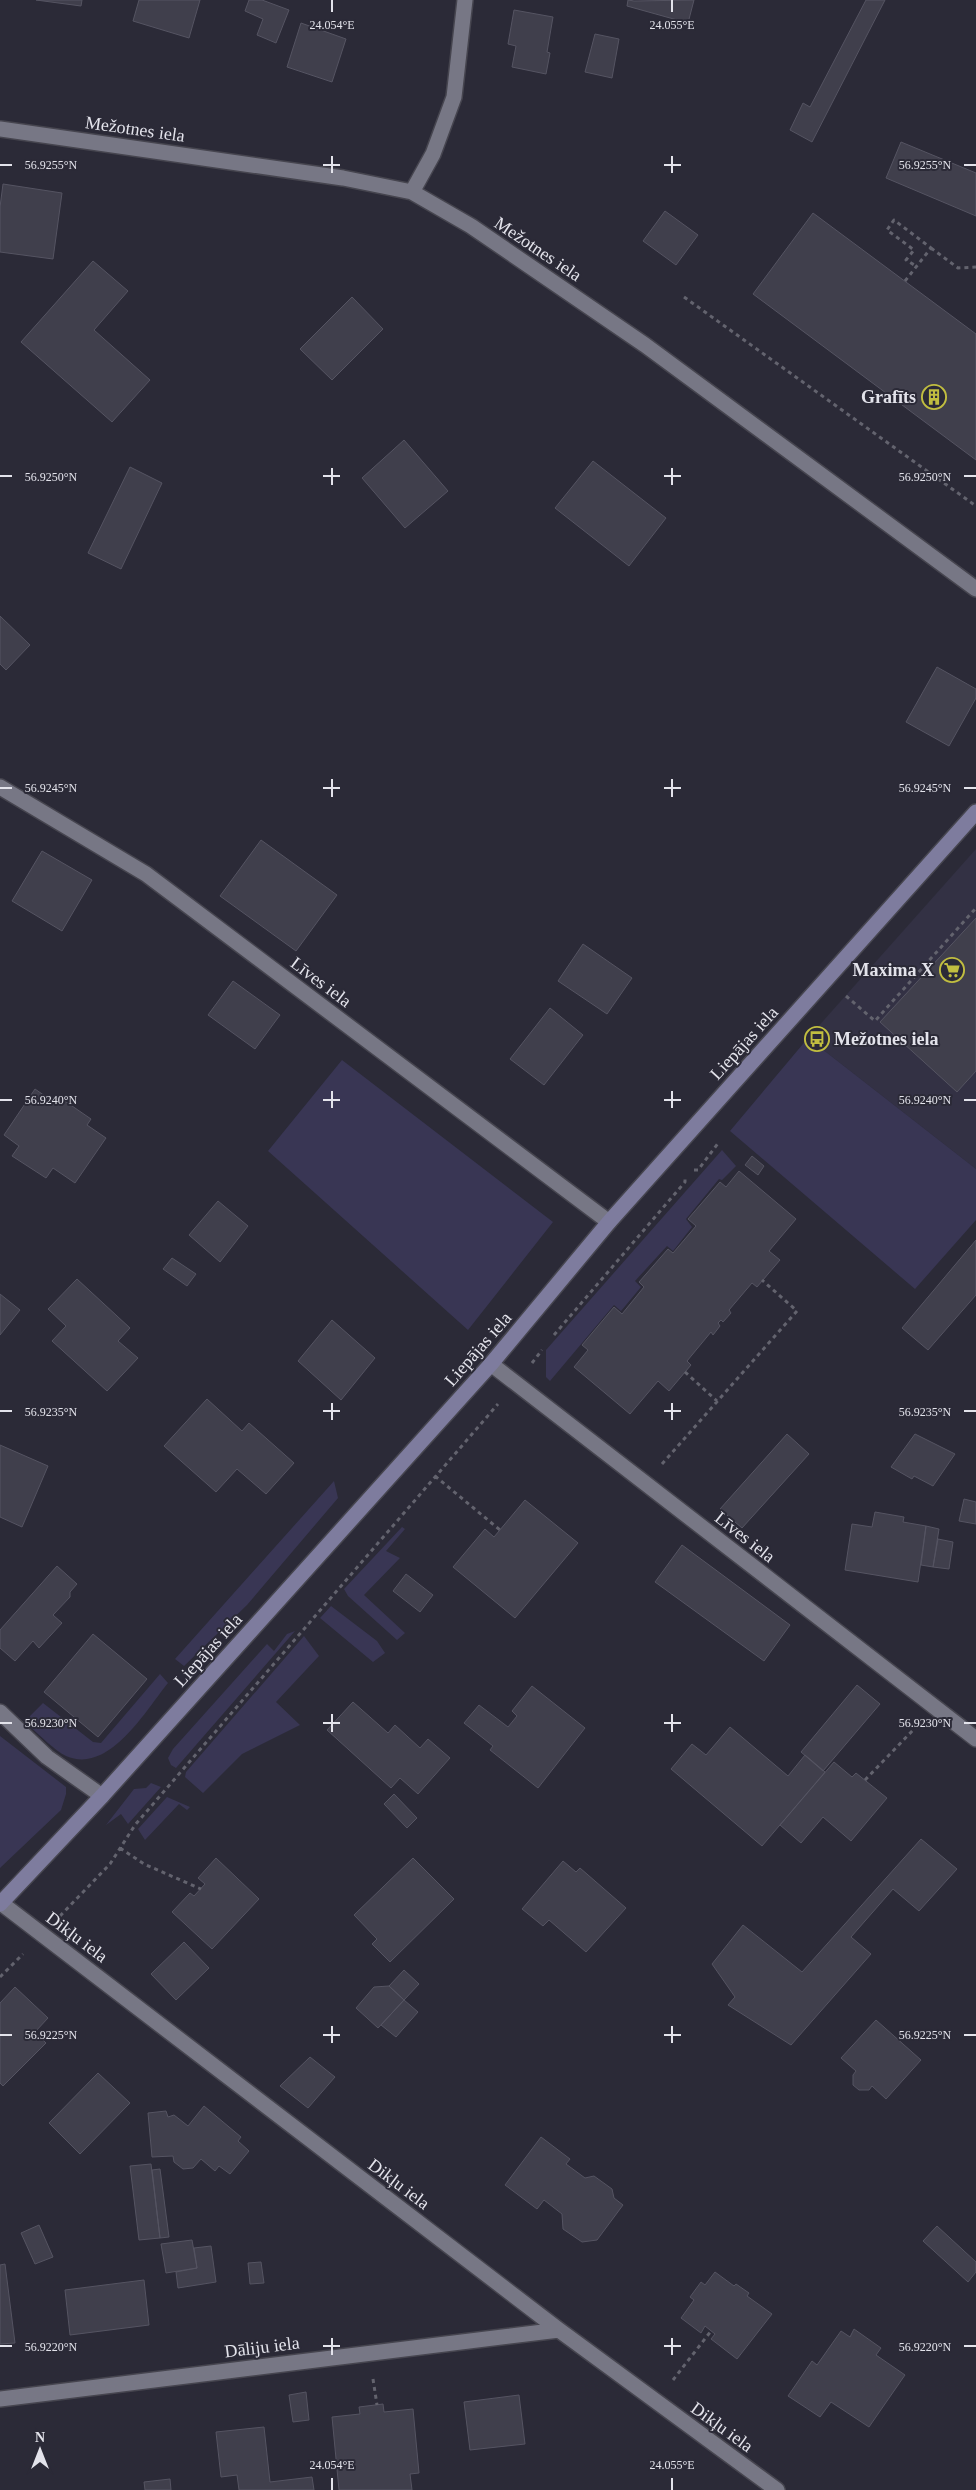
<svg xmlns="http://www.w3.org/2000/svg" width="976" height="2490" font-family="'Times New Roman',serif">
	<style>
		.built { fill: #333144 }
		.green { fill: #393654 }
		.building { fill: #403f4c; stroke: #555462 }
		.lines { fill: none; stroke-linecap: round; stroke-linejoin: round }
		.street-casing { stroke: #46454f; stroke-width: 18 }
		.secondary-casing { stroke: #46454f; stroke-width: 18 }
		.path { stroke: #63636e; stroke-width: 3; stroke-dasharray: 4 4; stroke-linecap: butt }
		.street { stroke: #777785; stroke-width: 15 }
		.secondary { stroke: #7e7c9e; stroke-width: 15 }
		.ticks { fill: none; stroke: #e3e3eb; stroke-width: 2 }
		.labels { text-anchor: middle; stroke-width: 4; stroke-linejoin: round; paint-order: stroke }
		.street-label { font-size: 18px; fill: #e3e3eb; stroke: #2b2a37 }
		.poi-label { font-size: 18px; font-weight: bold; fill: #e3e3eb; stroke: #2b2a37; text-anchor: end }
		.ticks-label { font-size: 12px; text-anchor: middle; fill: #e3e3eb; stroke: #2b2a37; stroke-width: 4; stroke-linejoin: round; paint-order: stroke }
	</style>
	<rect width="100%" height="100%" fill="#2b2a37"/>
	<path class="built" d="M976,849V1169L808,1038Z"/>
	<path class="green" d="M808,1038L976,1169V1220L915,1289L730,1131Z
		M342,1060L553,1222L468,1330L268,1151Z
		M722,1150L736,1166L722,1180L719,1179L686,1219L692,1227L673,1251L667,1246L635,1281L641,1287L621,1311L614,1305L550,1381L546,1377V1350Z
		M334,1481L338,1498L247,1605L184,1666L175,1659Z
		M402,1527L405,1529L386,1551L400,1558L364,1595L405,1633L397,1640L348,1596L344,1589Z
		M331,1606L377,1641L385,1653L373,1662L320,1618Z
		M295,1631L176,1768L171,1765L168,1758L173,1749L267,1644L274,1651L287,1634Z
		M304,1636L319,1656L276,1702L300,1725L242,1754L203,1793L185,1777L186,1772Z
		M160,1674L168,1683C146,1710 109,1775 66,1756C54,1750 41,1736 30,1727V1716L43,1703L93,1742L101,1743Z
		M0,1736L66,1787V1794L61,1810L0,1868Z
		M151,1783L161,1787L128,1824L121,1814L106,1825L134,1789L146,1788Z
		M167,1797L190,1807L187,1810L179,1804L145,1840L138,1829Z"/>
	<path class="building" d="M36,0H82L81,6Z
		M139,0H200L189,38L133,21Z
		M249,0H262L289,10L276,43L257,35L263,19L245,11Z
		M628,0L634,1L694,0L688,23L627,6Z
		M866,0H885L812,142L790,130L803,103L810,107Z
		M514,10L553,17L547,52L550,53L546,74L512,67L516,46L508,44Z
		M301,23L346,39L332,82L287,67Z
		M595,34L619,39L612,78L585,72Z
		M901,142L976,173V216L886,178Z
		M3,184L62,193L53,259L0,252V207Z
		M665,211L698,235L676,265L643,241Z
		M813,213L976,334V460L753,294Z
		M93,261L128,291L94,330L150,380L112,422L21,342Z
		M352,297L383,329L332,380L300,349Z
		M404,440L448,491L405,528L362,478Z
		M593,461L666,518L629,566L555,508Z
		M130,467L162,483L121,569L88,553Z
		M0,616L30,645L6,670L0,664Z
		M937,667L976,689V698L949,746L906,722Z
		M261,840L337,895L296,951L220,896Z
		M42,851L92,880L62,931L12,901Z
		M976,918V1071L957,1092L880,1022Z
		M583,944L632,978L607,1014L558,981Z
		M233,981L280,1015L255,1049L208,1015Z
		M550,1008L583,1035L544,1085L510,1059Z
		M35,1089L55,1103L59,1097L91,1119L87,1125L106,1138L75,1183L53,1168L46,1178L12,1156L19,1146L4,1135Z
		M752,1156L764,1166L758,1175L745,1165Z
		M739,1171L796,1219L769,1251L780,1260L757,1287L752,1283L729,1310L731,1313L723,1322L721,1320L718,1323L720,1326L713,1335L711,1332L687,1361L691,1365L669,1391L658,1381L630,1414L574,1367L588,1350L582,1345L614,1307L622,1314L644,1287L639,1282L668,1249L673,1253L696,1226L688,1219L720,1182L726,1187Z
		M218,1201L248,1226L220,1262L189,1235Z
		M976,1240V1295L928,1350L902,1328Z
		M172,1258L196,1274L187,1286L163,1269Z
		M77,1279L130,1328L118,1341L138,1358L107,1391L52,1341L66,1326L48,1309Z
		M0,1294L20,1310L0,1335Z
		M332,1320L375,1358L341,1400L298,1361Z
		M207,1399L242,1431L249,1423L294,1463L266,1494L237,1469L216,1492L164,1446Z
		M787,1434L809,1454L742,1528L720,1509Z
		M915,1434L955,1454L933,1486L914,1476L912,1479L891,1467Z
		M0,1445L48,1466L22,1527L0,1517Z
		M964,1499L976,1502V1524L959,1521Z
		M525,1500L578,1543L515,1618L453,1567L485,1529L494,1537Z
		M875,1512L904,1517L903,1522L926,1526L918,1582L845,1570L852,1524L872,1527Z
		M926,1526L939,1529L933,1567L921,1565Z
		M938,1539L953,1542L949,1569L933,1567Z
		M682,1545L790,1625L764,1661L655,1582Z
		M57,1566L77,1584L70,1592V1597L53,1615L62,1623L39,1648L33,1641L15,1661L0,1648V1630Z
		M406,1574L433,1595L420,1612L393,1591Z
		M93,1634L147,1679L98,1737L44,1692Z
		M857,1685L880,1704L823,1771L801,1752Z
		M532,1686L585,1728L538,1788L490,1750L493,1746L464,1723L479,1705L508,1727L517,1716L512,1711Z
		M353,1702L388,1733L395,1725L420,1748L428,1739L450,1758L418,1794L400,1778L391,1788L327,1730Z
		M730,1727L788,1776L805,1755L825,1772L762,1846L671,1769L692,1744L706,1755Z
		M834,1762L852,1777L856,1773L887,1798L851,1841L823,1817L801,1843L780,1825Z
		M394,1794L417,1818L407,1828L384,1804Z
		M921,1839L957,1869L919,1911L893,1889L851,1937L871,1954L791,2045L728,2005L735,1997L712,1964L743,1925L802,1972Z
		M216,1858L259,1899L212,1949L172,1912L190,1893L194,1896L205,1884L198,1878Z
		M413,1858L454,1899L390,1962L372,1944L377,1939L354,1915Z
		M563,1861L576,1872L580,1868L626,1908L586,1952L549,1920L543,1926L522,1909Z
		M184,1942L209,1968L176,2000L151,1974Z
		M404,1970L419,1984L404,2000L389,1986Z
		M389,1986L404,2000L378,2028L356,2008L374,1987Z
		M15,1987L48,2018L35,2032L46,2043L3,2086L0,2083V2003Z
		M404,2000L418,2012L396,2037L381,2025Z
		M876,2020L921,2060L886,2099L872,2086L869,2090H859L853,2085V2075L856,2071L841,2058Z
		M310,2057L335,2077L308,2108L280,2086Z
		M98,2073L130,2103L80,2154L49,2123Z
		M204,2106L241,2137L238,2141L249,2151L230,2174L219,2166L215,2171L201,2159L193,2168L183,2169L174,2162L173,2156L152,2157L148,2113L166,2111L168,2117L174,2115L188,2126Z
		M541,2137L570,2159L566,2164L585,2178L594,2176L612,2189L614,2198L623,2205L597,2240L582,2242L563,2229L562,2214L544,2200L537,2209L505,2185Z
		M151,2164L160,2238L139,2240L130,2166Z
		M160,2169L169,2237L160,2238L152,2170Z
		M39,2225L53,2257L35,2264L21,2233Z
		M937,2226L976,2262V2272L968,2282L923,2241Z
		M192,2240L197,2268L166,2273L161,2244Z
		M211,2246L216,2282L178,2288L176,2272L197,2268L194,2248Z
		M261,2262L264,2283L250,2284L248,2263Z
		M5,2264L15,2343L0,2344V2265Z
		M715,2272L734,2286L736,2284L749,2293L747,2296L772,2314L737,2359L711,2339L715,2334L705,2326L701,2333L681,2318L694,2300L690,2297L701,2282L705,2285Z
		M144,2280L149,2325L70,2335L65,2290Z
		M854,2329L881,2348L876,2355L905,2375L869,2427L831,2402L820,2417L788,2396L812,2361L817,2365L841,2331L850,2337Z
		M306,2392L309,2420L293,2422L289,2395Z
		M519,2395L525,2444L470,2450L464,2402Z
		M383,2404L384,2412L413,2409L419,2473L410,2474L412,2490H339L332,2417L360,2414L359,2407Z
		M264,2427L270,2482L312,2477L314,2490H239L237,2475L221,2477L216,2432Z
		M170,2479L171,2490H145L144,2482Z"/>
	<g class="lines">
		<defs>
			<path id="street" d="M0,129L343,178L412,192L471,226L645,345L976,589
				M412,192L433,154L454,97L465,0
				M0,787L146,874L609,1222
				M491,1364L976,1739
				M0,1712L47,1757L102,1796
				M1,1903L559,2330L777,2490
				M0,2399L559,2330"/>
			<path id="secondary" d="M0,1904L102,1796L491,1364L609,1222L976,812"/>
		</defs>
		<use href="#street" class="street-casing"/>
		<use href="#secondary" class="secondary-casing"/>
		<path class="path" d="M931,248L958,268L976,267
			M905,281L931,248L894,220L887,230L914,250L906,260L916,266
			M684,297L976,506
			M846,996L875,1021L976,908
			M694,1170H698L719,1142
			M554,1335L685,1182V1178
			M532,1363L542,1350
			M685,1372L717,1401
			M662,1464L797,1311L762,1280
			M435,1476L500,1530
			M865,1780L917,1726
			M120,1848L144,1864L201,1889
			M60,1916L110,1864L135,1825L498,1404
			M0,1977L23,1954
			M373,2379L377,2405
			M673,2380L711,2331"/>
		<use href="#street" class="street"/>
		<use href="#secondary" class="secondary"/>
	</g>
	<path class="ticks" d="M332,0V12M672,0V12M332,156V173M672,156V173M0,165H12M323,165H340M664,165H681M964,165H976M332,468V485M672,468V485M0,476H12M323,476H340M664,476H681M964,476H976M332,779V797M672,779V797M0,788H12M323,788H340M664,788H681M964,788H976M332,1091V1108M672,1091V1108M0,1100H12M323,1100H340M664,1100H681M964,1100H976M332,1403V1420M672,1403V1420M0,1411H12M323,1411H340M664,1411H681M964,1411H976M332,1714V1732M672,1714V1732M0,1723H12M323,1723H340M664,1723H681M964,1723H976M332,2026V2043M672,2026V2043M0,2035H12M323,2035H340M664,2035H681M964,2035H976M332,2338V2355M672,2338V2355M0,2346H12M323,2346H340M664,2346H681M964,2346H976M332,2478V2490M672,2478V2490"/>
	<defs>
		<symbol id="building-ring" viewBox="-11 -11 22 22"><circle r="9.5" fill="#2b2a37" stroke="#c1be40" stroke-width="1.5"/><path d="M-4-6H4V6H1V3H-1V6H-4ZM-2.5-4.3h1.7v1.8h-1.7ZM.8-4.3h1.7v1.8H.8ZM-2.5-1h1.7V.8h-1.7ZM.8-1h1.7V.8H.8Z" fill="#c1be40"/></symbol>
		<symbol id="supermarket-ring" viewBox="-11 -11 22 22"><circle r="9.5" fill="#2b2a37" stroke="#c1be40" stroke-width="1.5"/><path d="M-6-5.5h2.5l.6 2H6L4.5 2H-2.5L-4.4-4H-6ZM-1.5 3.2a1.3 1.3 0 1 0 .1 0ZM3 3.2a1.3 1.3 0 1 0 .1 0Z" fill="#c1be40"/></symbol>
		<symbol id="bus-ring" viewBox="-11 -11 22 22"><circle r="9.5" fill="#2b2a37" stroke="#c1be40" stroke-width="1.5"/><path d="M-5-6H5V4H4V6H2V4H-2V6H-4V4H-5ZM-3.5-4V0h7V-4ZM-3.5 1.2v1.5H-2V1.2ZM2 1.2v1.5H3.5V1.2Z" fill="#c1be40"/></symbol>
	</defs>
	<g fill-rule="evenodd">
		<use href="#building-ring" x="920" y="383" width="28" height="28"/>
		<use href="#supermarket-ring" x="938" y="956" width="28" height="28"/>
		<use href="#bus-ring" x="803" y="1025" width="28" height="28"/>
	</g>
	<g class="labels">
		<g class="street-label">
			<text transform="translate(135 129) rotate(8)" y="6">Mežotnes iela</text>
			<text transform="translate(538 249) rotate(34)" y="6">Mežotnes iela</text>
			<text transform="translate(321 982) rotate(37)" y="6">Līves iela</text>
			<text transform="translate(744 1043) rotate(-48)" y="6">Liepājas iela</text>
			<text transform="translate(478 1349) rotate(-49)" y="6">Liepājas iela</text>
			<text transform="translate(745 1537) rotate(38)" y="6">Līves iela</text>
			<text transform="translate(208 1650) rotate(-48)" y="6">Liepājas iela</text>
			<text transform="translate(77 1937) rotate(37)" y="6">Dikļu iela</text>
			<text transform="translate(399 2184) rotate(37)" y="6">Dikļu iela</text>
			<text transform="translate(262 2347) rotate(-7)" y="6">Dāliju iela</text>
			<text transform="translate(722 2427) rotate(36)" y="6">Dikļu iela</text>
		</g>
		<g class="poi-label">
			<text x="916" y="403">Grafīts</text>
			<text x="934" y="976">Maxima X</text>
			<text x="834" y="1045" text-anchor="start">Mežotnes iela</text>
		</g>
	</g>
	<g class="ticks-label">
		<text x="332" y="29">24.054°E</text>
		<text x="672" y="29">24.055°E</text>
		<text x="51" y="169">56.9255°N</text>
		<text x="925" y="169">56.9255°N</text>
		<text x="51" y="481">56.9250°N</text>
		<text x="925" y="481">56.9250°N</text>
		<text x="51" y="792">56.9245°N</text>
		<text x="925" y="792">56.9245°N</text>
		<text x="51" y="1104">56.9240°N</text>
		<text x="925" y="1104">56.9240°N</text>
		<text x="51" y="1416">56.9235°N</text>
		<text x="925" y="1416">56.9235°N</text>
		<text x="51" y="1727">56.9230°N</text>
		<text x="925" y="1727">56.9230°N</text>
		<text x="51" y="2039">56.9225°N</text>
		<text x="925" y="2039">56.9225°N</text>
		<text x="51" y="2351">56.9220°N</text>
		<text x="925" y="2351">56.9220°N</text>
		<text x="332" y="2469">24.054°E</text>
		<text x="672" y="2469">24.055°E</text>
	</g>
	<g transform="translate(40 2450)" stroke="#2b2a37" stroke-width="4" paint-order="stroke">
	<path d="M0-4L9 19L0 12L-9 19Z" fill="#e3e3eb"/>
	<text y="-8" font-size="14" font-weight="bold" text-anchor="middle" fill="#e3e3eb">N</text>
	</g>
</svg>
